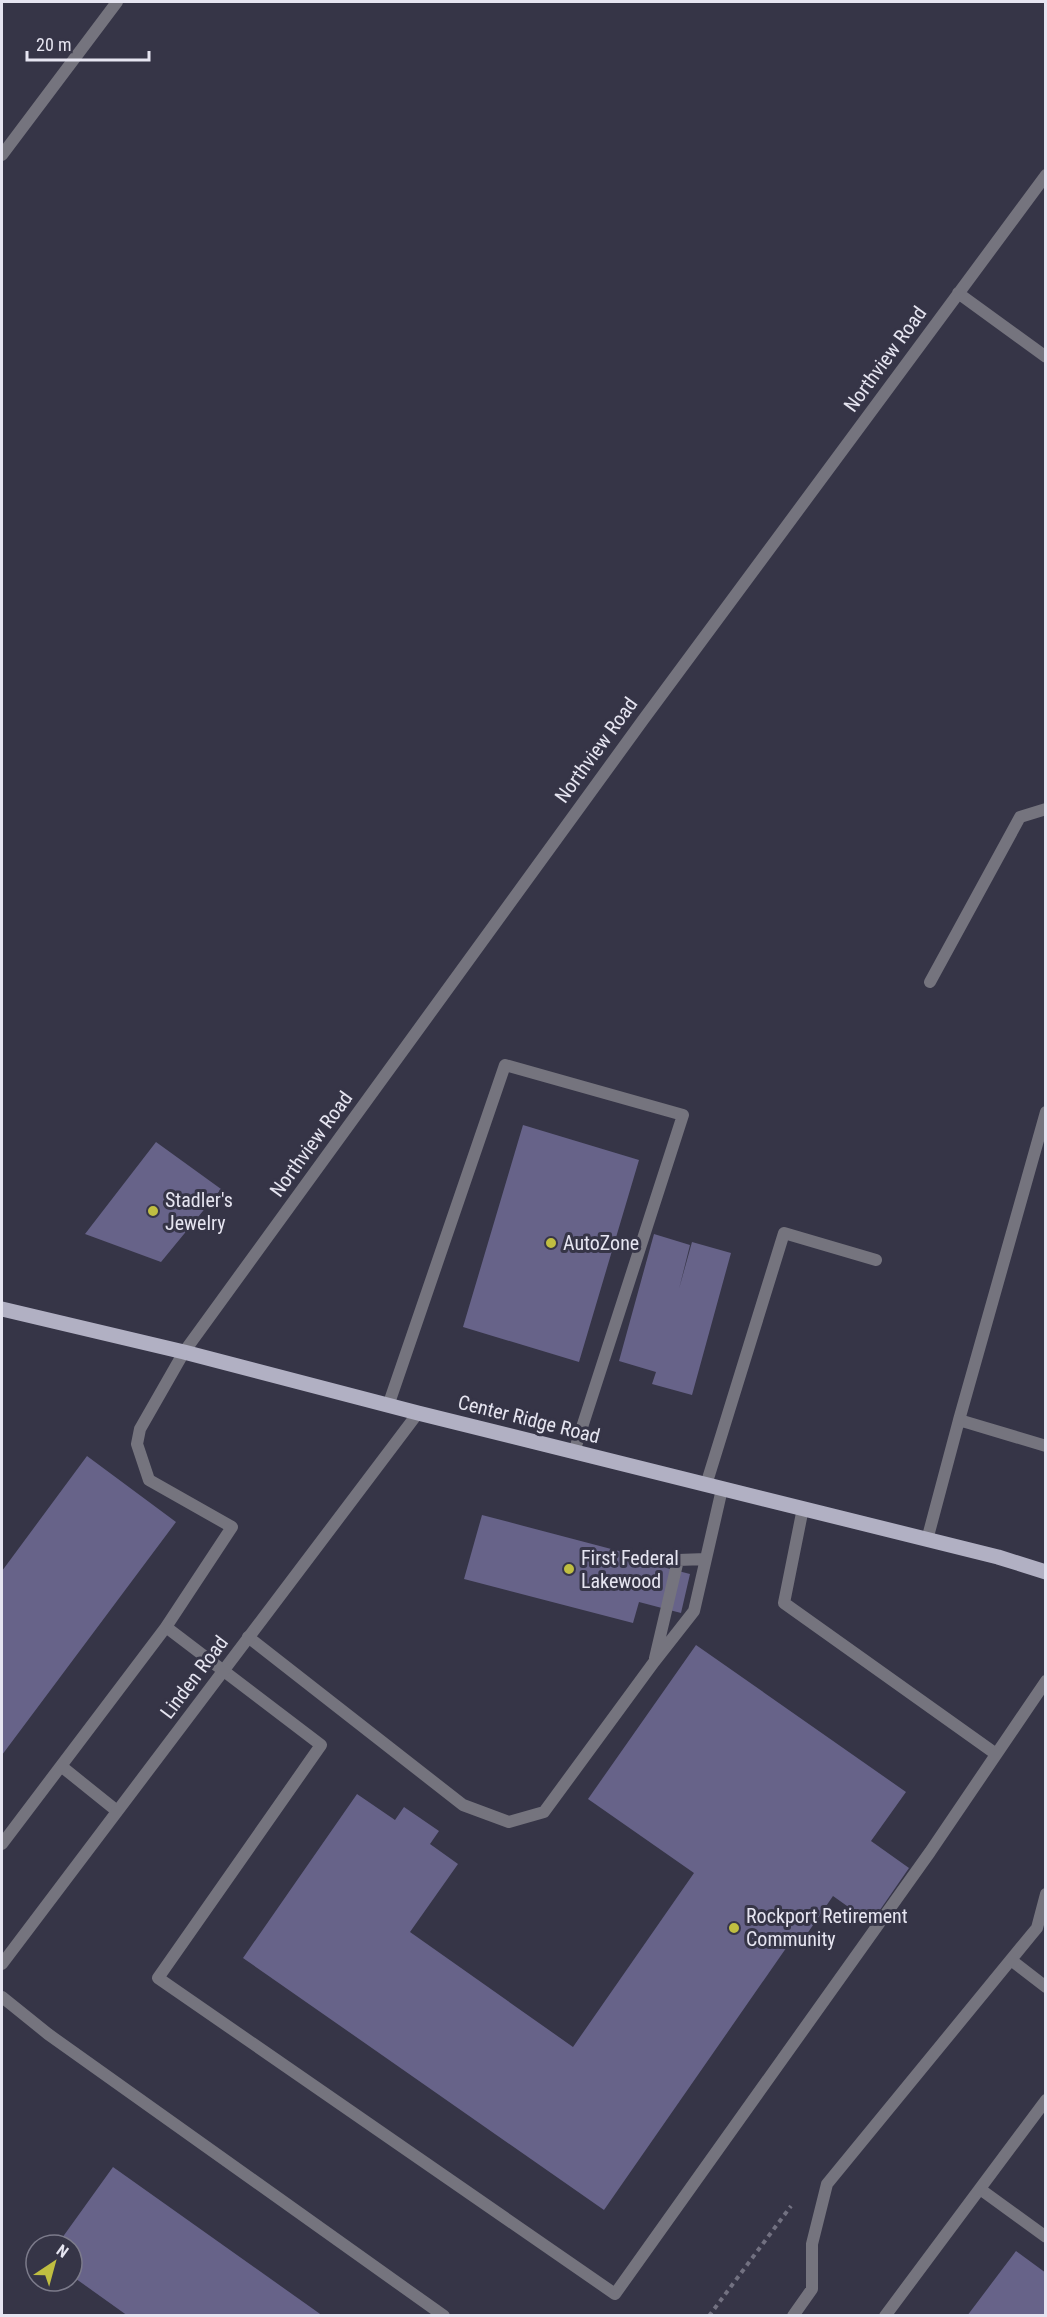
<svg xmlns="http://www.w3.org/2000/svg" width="1047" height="2317" font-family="'Roboto Condensed',sans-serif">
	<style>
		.building { fill: #676389 }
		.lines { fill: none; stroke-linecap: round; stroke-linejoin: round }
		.path { stroke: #727181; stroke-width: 4; stroke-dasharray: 4.5 4.5; stroke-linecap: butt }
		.service { stroke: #75747e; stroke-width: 12 }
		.minor { stroke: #75747e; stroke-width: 12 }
		.primary { stroke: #b1b0c3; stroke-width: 15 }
		.poi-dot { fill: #c0be41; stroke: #363547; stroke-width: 2 }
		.labels { text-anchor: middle; stroke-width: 6; stroke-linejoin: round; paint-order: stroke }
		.street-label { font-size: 20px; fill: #e6e5f1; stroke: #363547 }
		.poi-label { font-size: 20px; fill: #e6e5f1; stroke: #363547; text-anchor: start }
	</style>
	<rect width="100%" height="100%" fill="#363547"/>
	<path class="building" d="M523,1125L639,1160L579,1362L463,1327Z
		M156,1142L221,1189L161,1262L85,1234Z
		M654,1234L690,1245L679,1289L692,1242L731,1253L692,1395L652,1384L656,1372L619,1361Z
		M87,1456L176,1522L2,1755V1571Z
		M482,1515L653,1560L651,1564L690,1574L681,1613L639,1602L633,1623L464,1579Z
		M696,1645L906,1792L871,1841L909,1868L871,1923L833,1896L798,1947L791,1941L604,2210L243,1958L357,1794L395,1820L404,1807L439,1831L430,1844L458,1864L410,1932L573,2047L694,1873L588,1799Z
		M113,2167L323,2316H128L72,2276V2245H57Z
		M1016,2251L1046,2273V2316H967Z"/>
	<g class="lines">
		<path class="path" d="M709,2316L791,2206"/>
		<path class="service" d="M930,982L1020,817L1046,809
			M388,1406L505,1065L683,1115L574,1452
			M959,1420L1046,1112
			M706,1485L784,1233L876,1260
			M803,1508L784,1603L996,1754
			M927,1540L959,1420L1046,1446
			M166,1627L321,1745L158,1978L615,2294L930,1852L1046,1681
			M248,1637L463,1805L509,1822L544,1812L654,1662L694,1611L722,1489
			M655,1658L678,1560L706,1559
			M61,1766L117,1811
			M2,1844L166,1627L232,1527L149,1480L137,1444L140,1429L184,1352
			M1011,1960L1046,1987
			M2,1997L48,2034L444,2316
			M980,2189L1046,2237
			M793,2316L812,2289V2244L827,2184L1032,1934L1037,1928L1046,1894
			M885,2316L1046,2100"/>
		<path class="minor" d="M2,155L117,2
			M958,293L1046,357
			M184,1352L643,720L1046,175
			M2,1964L418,1413"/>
		<path class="primary" d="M2,1309L184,1352L418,1413L998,1557L1046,1572"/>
	</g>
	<g class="poi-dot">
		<circle cx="153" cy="1211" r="6"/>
		<circle cx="551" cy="1243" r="6"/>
		<circle cx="569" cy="1569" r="6"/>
		<circle cx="734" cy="1928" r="6"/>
	</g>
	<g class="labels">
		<g class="street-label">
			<text transform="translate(885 359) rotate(-54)" y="7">Northview Road</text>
			<text transform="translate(596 750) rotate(-54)" y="7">Northview Road</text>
			<text transform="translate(311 1144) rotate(-54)" y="7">Northview Road</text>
			<text transform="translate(529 1419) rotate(14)" y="7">Center Ridge Road</text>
			<text transform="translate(194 1677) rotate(-53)" y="7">Linden Road</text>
		</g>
		<g class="poi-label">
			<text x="165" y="1207">Stadler's<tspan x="165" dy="23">Jewelry</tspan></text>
			<text x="563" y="1250">AutoZone</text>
			<text x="581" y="1565">First Federal<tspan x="581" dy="23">Lakewood</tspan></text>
			<text x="746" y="1923">Rockport Retirement<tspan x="746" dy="23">Community</tspan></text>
		</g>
	</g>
	<rect width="1047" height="2317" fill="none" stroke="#e6e5f1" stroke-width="6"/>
	<g transform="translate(54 2263) rotate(36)"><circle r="28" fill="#363547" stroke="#7c7b8b" stroke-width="1.5"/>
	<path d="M0-4.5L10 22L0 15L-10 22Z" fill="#c0be41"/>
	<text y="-9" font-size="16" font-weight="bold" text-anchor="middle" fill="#e6e5f1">N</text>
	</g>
	<path d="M27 51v9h122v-9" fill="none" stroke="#e6e5f1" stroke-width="3"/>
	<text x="36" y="51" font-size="18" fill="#e6e5f1" stroke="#363547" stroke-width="4.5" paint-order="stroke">20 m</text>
</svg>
